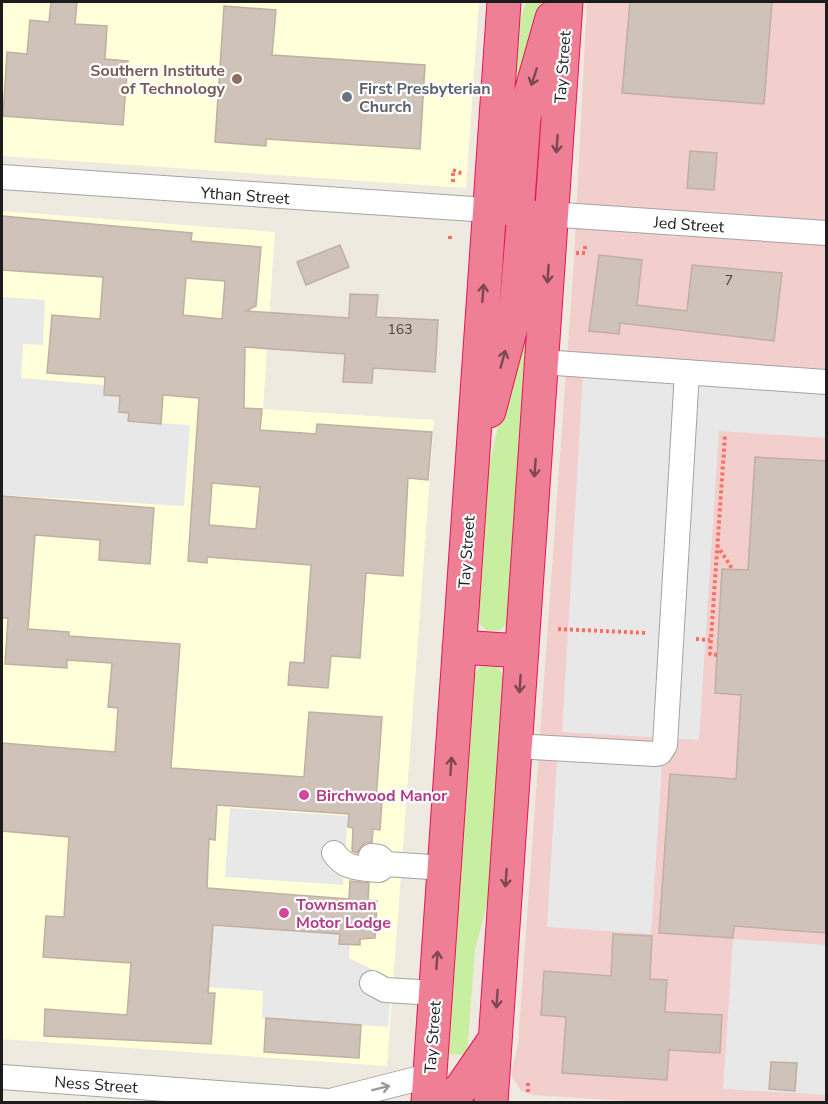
<svg xmlns="http://www.w3.org/2000/svg" width="828" height="1104" font-family="'Nunito Sans',sans-serif">
	<style>
		.commercial { fill: #f2cecd }
		.education { fill: #ffffd9 }
		.grass { fill: #c8efa0 }
		.parking { fill: #e8e8e8 }
		.building { fill: #cfc2b9; stroke: #c1afa1; stroke-width: 1.5; fill-rule: evenodd }
		.lines { fill: none; stroke-linecap: round; stroke-linejoin: round }
		.minor-casing { stroke: #a3a3a3; stroke-width: 26 }
		.highway-casing { stroke: #e7135e; stroke-width: 35 }
		.path { stroke: #ff6f61; stroke-width: 4; stroke-dasharray: 3 3; stroke-linecap: butt }
		.minor { stroke: #fff; stroke-width: 24 }
		.highway { stroke: #ef7f95; stroke-width: 33 }
		.oneway { stroke: #7b4952 }
		.oneway2 { stroke: #999 }
		.education-dot { fill: #8d6e63; stroke: #fff; stroke-width: 2 }
		.worship-dot { fill: #6b7280; stroke: #fff; stroke-width: 2 }
		.hotel-dot { fill: #d1479c; stroke: #fff; stroke-width: 2 }
		.labels { text-anchor: middle; stroke-width: 4.5; stroke-linejoin: round; paint-order: stroke }
		.number-label { font-size: 14px; fill: #494643 }
		.street-label { font-size: 16px; fill: #1c1c1c; stroke: #fff }
		.education-label { font-size: 16px; font-weight: bold; fill: #785e54; stroke: #fff; text-anchor: end }
		.worship-label { font-size: 16px; font-weight: bold; fill: #5b616d; stroke: #fff; text-anchor: start }
		.hotel-label { font-size: 16px; font-weight: bold; fill: #b23c85; stroke: #fff; text-anchor: start }
	</style>
	<rect width="100%" height="100%" fill="#efeae0"/>
	<path class="commercial" d="M587,2H826V1102H642L531,1095L521,1091L511,1075L518,1044L574,260Z"/>
	<path class="education" d="M2,2H479L466,188L2,156Z
		M2,211L275,232L263,409L434,420L387,1066L2,1039Z"/>
	<path class="grass" d="M526,2H542L513,113L515,36Z
		M534,265L507,624L499,631H487L476,621L484,485L526,310Z
		M491,665L497,666L504,676L489,897L475,949L467,1055L445,1054L473,675L481,666Z"/>
	<path class="parking" d="M2,297L45,300L43,345L23,344L21,378L104,385V395L120,396L129,413V421L190,425L184,506L2,495Z
		M584,357L826,373V438L719,431L699,740L562,732Z
		M557,760L662,767L651,934L547,927Z
		M230,808L348,816L343,885L225,877Z
		M213,925L340,934L339,944H350L349,958L392,979L388,1027L262,1018L263,991L209,987Z
		M733,939L826,945V1095L723,1089Z"/>
	<path class="building" d="M51,2H77L75,24L107,26L105,59L128,61L123,125L3,116L7,52L27,54L30,20L49,22Z
		M630,2H772L764,104L622,93Z
		M224,6L276,10L272,55L425,65L420,149L266,139V146L215,142Z
		M690,151L717,153L714,190L687,188Z
		M2,216L192,233L191,241L261,247L256,306L246,311L349,318L350,294L378,295L376,317L438,320L435,372L373,368L372,383L343,382L345,354L245,347L244,408L262,409L260,430L316,434L317,424L432,432L428,480L408,478L403,576L366,573L360,658L331,656L328,688L288,685L290,662L304,663L311,565L207,557V563L188,561L199,398L163,395L161,424L128,421L129,413L119,412L120,396L104,395L105,377L47,373L52,315L100,319L103,277L2,270ZM186,278L225,281L222,319L183,315ZM212,483L260,487L256,529L209,525Z
		M340,245L349,267L306,285L297,262Z
		M599,255L642,260L637,305L687,311L692,265L782,273L774,341L620,323L619,334L589,331Z
		M755,457L826,461V933L734,926L733,938L659,933L670,774L736,779L741,695L715,693L717,655L722,569L748,570Z
		M2,496L154,508L150,564L99,560L100,540L35,535L28,629L69,632V636L180,644L171,768L304,777L309,712L382,717L376,801H382L380,830L373,829L372,842L365,843L357,853L352,851L353,828L348,827L349,814L217,805L215,840L209,839L207,888L349,899L350,881L369,883L368,900L377,901L375,938L360,939V945L339,944L340,934L213,925L208,993H215L211,1044L44,1036L45,1009L127,1015L131,963L43,957L46,916L64,917L69,837L2,831V743L115,752L118,708L108,707L112,663L67,660V668L5,664L8,618H2Z
		M613,934L652,936L650,979L667,980L665,1012L722,1015L720,1053L669,1050L667,1080L562,1073L566,1017L541,1015L544,971L611,976Z
		M266,1018L361,1025L359,1058L264,1052Z
		M771,1062L797,1063L795,1091L769,1089Z"/>
	<g class="lines">
		<defs>
			<path id="minor" d="M2,177L826,233
				M542,362L826,382
				M515,746L655,754L660,753L665,745L687,372
				M334,853C346,870 360,868 379,870L387,864
				M371,856L379,857L387,864L444,868
				M372,983L385,990L435,993
				M2,1077L342,1102
				M334,1100L428,1076"/>
			<path id="highway" d="M517,213L524,117L552,18
				M489,411L516,308L524,213
				M459,647L522,651
				M428,1102L504,2
				M439,1102L460,1090L493,1042
				M491,1102L566,2"/>
		</defs>
		<use href="#minor" class="minor-casing"/>
		<use href="#highway" class="highway-casing"/>
		<path class="path" d="M453,182V170L463,174
			M450,236V241
			M585,249V245
			M576,253H585
			M717,545L733,570
			M558,629L647,633
			M696,639L710,640
			M717,655L710,654L725,435
			M528,1092V1083"/>
		<use href="#minor" class="minor"/>
		<use href="#highway" class="highway"/>
	</g>
	<defs><path id="oneway-shaft" d="M-6 0H5M1.5-3L5.5 0L1.5 3" fill="none" stroke-width="1.6" stroke-linecap="round" stroke-linejoin="round" transform="scale(1.5)"/></defs>
	<g class="oneway">
		<use href="#oneway-shaft" transform="translate(534 77) rotate(108)"/>
		<use href="#oneway-shaft" transform="translate(557 144) rotate(94)"/>
		<use href="#oneway-shaft" transform="translate(548 274) rotate(94)"/>
		<use href="#oneway-shaft" transform="translate(483 293) rotate(-86)"/>
		<use href="#oneway-shaft" transform="translate(503 359) rotate(-74)"/>
		<use href="#oneway-shaft" transform="translate(535 468) rotate(94)"/>
		<use href="#oneway-shaft" transform="translate(520 684) rotate(94)"/>
		<use href="#oneway-shaft" transform="translate(451 766) rotate(-86)"/>
		<use href="#oneway-shaft" transform="translate(506 878) rotate(94)"/>
		<use href="#oneway-shaft" transform="translate(437 960) rotate(-86)"/>
		<use href="#oneway-shaft" transform="translate(497 999) rotate(94)"/>
	</g>
	<use class="oneway2" href="#oneway-shaft" transform="translate(381 1088) rotate(-14)"/>
	<circle class="education-dot" cx="237" cy="79" r="6"/>
	<circle class="worship-dot" cx="347" cy="97" r="6"/>
	<g class="hotel-dot">
		<circle cx="304" cy="795" r="6"/>
		<circle cx="284" cy="913" r="6"/>
	</g>
	<g class="labels">
		<g class="number-label">
			<text x="729" y="285">7</text>
			<text x="400" y="334">163</text>
		</g>
		<g class="street-label">
			<text transform="translate(562 67) rotate(-86)" y="6">Tay Street</text>
			<text transform="translate(245 195) rotate(4)" y="6">Ythan Street</text>
			<text transform="translate(689 224) rotate(4)" y="6">Jed Street</text>
			<text transform="translate(466 552) rotate(-86)" y="6">Tay Street</text>
			<text transform="translate(432 1037) rotate(-86)" y="6">Tay Street</text>
			<text transform="translate(96 1084) rotate(4)" y="6">Ness Street</text>
		</g>
		<g class="education-label">
			<text x="225" y="76">Southern Institute<tspan x="225" dy="18">of Technology</tspan></text>
		</g>
		<g class="worship-label">
			<text x="359" y="94">First Presbyterian<tspan x="359" dy="18">Church</tspan></text>
		</g>
		<g class="hotel-label">
			<text x="316" y="801">Birchwood Manor</text>
			<text x="296" y="910">Townsman<tspan x="296" dy="18">Motor Lodge</tspan></text>
		</g>
	</g>
	<rect width="828" height="1104" fill="none" stroke="#1c1c1c" stroke-width="6"/>
</svg>
